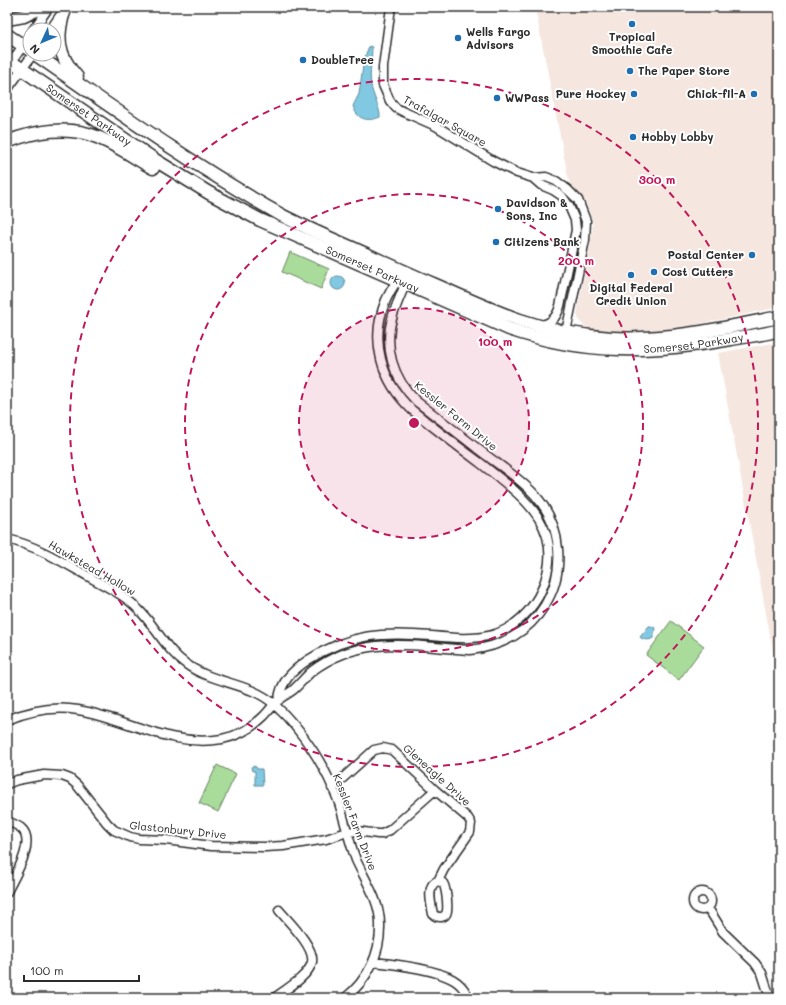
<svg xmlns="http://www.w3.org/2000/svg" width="786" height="1005" font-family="Mali,sans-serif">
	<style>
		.built { fill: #f5e6df }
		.green { fill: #a9db9b; stroke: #6a8363 }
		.water { fill: #81c9e2; stroke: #5f8a99 }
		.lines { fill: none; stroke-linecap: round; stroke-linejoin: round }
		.street-casing { stroke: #2b2b2b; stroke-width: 11 }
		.primary-casing { stroke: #2b2b2b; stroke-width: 15 }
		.street { stroke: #fff; stroke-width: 8 }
		.primary { stroke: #fff; stroke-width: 12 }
		.ring { fill: none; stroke: #c2185b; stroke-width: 2; stroke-dasharray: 7 5 }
		.poi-dot { fill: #1f6fb2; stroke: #fff; stroke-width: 1.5 }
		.labels { text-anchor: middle; stroke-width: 4; stroke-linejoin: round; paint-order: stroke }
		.poi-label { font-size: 11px; font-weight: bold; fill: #2b2b2b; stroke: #fff; text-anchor: start }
		.street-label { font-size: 11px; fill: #2b2b2b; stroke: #fff }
		.centre { fill: #c2185b; stroke: #fff; stroke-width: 2 }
		.ring-label { font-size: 12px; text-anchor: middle; font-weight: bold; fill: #c2185b; stroke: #fff; stroke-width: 4; stroke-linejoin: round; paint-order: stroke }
	</style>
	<rect width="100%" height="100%" fill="#fff"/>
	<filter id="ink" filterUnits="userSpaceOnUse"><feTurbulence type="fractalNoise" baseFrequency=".025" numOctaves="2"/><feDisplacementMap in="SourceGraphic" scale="8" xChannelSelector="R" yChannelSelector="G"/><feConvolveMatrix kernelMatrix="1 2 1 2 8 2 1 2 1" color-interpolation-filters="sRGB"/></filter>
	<g filter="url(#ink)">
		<path class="built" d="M535,7H779V307L690,326L655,330L619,331L587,328L581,323L578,318L577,313L591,241L593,223L586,202L569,182Z
			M779,342V673H777L718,353Z"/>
		<path class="green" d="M290,252L329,269L321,289L282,272Z
			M671,621L704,646L679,680L646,655Z
			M217,765L236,774L218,812L199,803Z"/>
		<path class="water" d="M369,46L372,47C372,59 369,72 371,85C372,94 381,110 380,117C368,122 357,120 353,106L359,94L364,59Z
			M331 283a7 7 0 1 1 14 0a7 7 0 1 1-14 0Z
			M649,626H651L655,628L653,638C650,641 642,640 640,637Z
			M253,766L256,767L257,769H262L263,785H255V771H252L251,767Z"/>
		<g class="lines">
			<defs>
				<path id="street" d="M391,7L383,67V85L390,101L396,108L404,112L436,126L493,161L517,173L533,178L541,185L553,190L562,196L569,206L575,220L576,230L560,306C557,317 551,324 540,325
					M33,30L49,7
					M50,30L61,14
					M7,69L30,35
					M7,90L33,54
					M533,178L546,177L556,181L568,190L578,200L586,221L585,240L565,337
					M7,539C38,546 66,564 93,579C109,588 126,596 139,610C156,627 166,650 186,664C213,684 250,682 275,705C303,731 326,767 339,803C345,822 349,841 356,860C365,880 380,901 380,924C381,953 368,980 345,998
					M279,700C280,682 293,670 308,660C350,633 384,632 432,636C452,638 473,640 492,635C514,629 533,610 542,589C568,526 522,496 479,462C456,445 434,428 412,410C381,381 369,340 386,300C390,292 394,283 401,277
					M7,720C29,711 54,706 78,710C127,718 170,748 222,739C238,736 253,727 264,716C269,711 273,705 278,700C283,696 288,694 293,690C300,684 305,677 312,671C361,634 414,646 470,650C501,647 529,632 545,605C566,571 562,525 535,495C519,477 497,464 478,449C458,433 437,417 416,401C393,378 383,347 393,315C397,303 402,292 407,280
					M7,784L17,780L44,775L62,776L70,779L77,785L107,823L114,830L130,837L139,839L166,840L211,846L265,847L283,846L326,839L347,832L357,831L378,834H382L390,830L435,790
					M332,788L374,750L383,748L392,750L435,790L468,818L471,823L470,832L444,869L438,881C426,884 431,904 433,914C437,918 446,919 447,911C448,904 446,888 443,883L438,881
					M7,821C12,823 17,825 21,828C37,841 14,877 7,892
					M693 901a9 9 0 1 1 18 0a9 9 0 1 1-18 0Z
					M708,908L723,932L755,963L762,973L770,998
					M373,962C394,964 443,970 458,983C463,987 466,992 469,998
					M274,998C285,990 309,976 312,962C315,947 288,921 279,910"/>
				<g id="primary">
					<path d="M66,7C55,34 57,55 77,77"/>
					<path d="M7,19L24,16L42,7"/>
					<path d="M7,35L30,50"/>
					<path d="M35,54C116,110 197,168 283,216C305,227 327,237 350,247C377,259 405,272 433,284C461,296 490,310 520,320C549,330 581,336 612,338C668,341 724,328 779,317"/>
					<path id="s1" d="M7,59L155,160L209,193L260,220L509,329C585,355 653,353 731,339C747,336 764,335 779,330"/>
					<path d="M7,142C34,131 69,125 97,137C117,145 135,158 153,168"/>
				</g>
			</defs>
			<use href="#street" class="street-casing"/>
			<use href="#primary" class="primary-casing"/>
			<use href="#street" class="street"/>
			<use href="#primary" class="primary"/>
		</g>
	</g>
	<circle cx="414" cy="423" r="115" fill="#c2185b" fill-opacity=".12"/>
	<g class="ring">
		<circle cx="414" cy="423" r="115"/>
		<circle cx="414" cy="423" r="229"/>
		<circle cx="414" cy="423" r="344"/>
	</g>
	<g class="poi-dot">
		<circle cx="632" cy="24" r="4"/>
		<circle cx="458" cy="38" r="4"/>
		<circle cx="303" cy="60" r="4"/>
		<circle cx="630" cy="71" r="4"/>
		<circle cx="634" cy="94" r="4"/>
		<circle cx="754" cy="94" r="4"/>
		<circle cx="497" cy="98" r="4"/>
		<circle cx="633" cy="137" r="4"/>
		<circle cx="498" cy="209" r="4"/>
		<circle cx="496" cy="242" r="4"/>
		<circle cx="752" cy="255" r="4"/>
		<circle cx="654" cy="272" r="4"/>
		<circle cx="631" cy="275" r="4"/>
	</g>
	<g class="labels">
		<g class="poi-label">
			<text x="466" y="36">Wells Fargo<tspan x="466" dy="13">Advisors</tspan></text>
			<text x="632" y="41" text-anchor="middle">Tropical<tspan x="632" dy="13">Smoothie Cafe</tspan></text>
			<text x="311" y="64">DoubleTree</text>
			<text x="638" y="75">The Paper Store</text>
			<text x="626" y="98" text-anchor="end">Pure Hockey</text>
			<text x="746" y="98" text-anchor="end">Chick-fil-A</text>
			<text x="505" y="102">WWPass</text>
			<text x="641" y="141">Hobby Lobby</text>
			<text x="506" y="207">Davidson &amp;<tspan x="506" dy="13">Sons, Inc</tspan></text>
			<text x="504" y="246">Citizens Bank</text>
			<text x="744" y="259" text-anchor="end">Postal Center</text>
			<text x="662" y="276">Cost Cutters</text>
			<text x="631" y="292" text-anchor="middle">Digital Federal<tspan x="631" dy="13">Credit Union</tspan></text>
		</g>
		<g class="street-label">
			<text dy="4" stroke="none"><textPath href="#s1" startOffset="99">Somerset Parkway</textPath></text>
			<text transform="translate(445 121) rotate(29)" y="4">Trafalgar Square</text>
			<text dy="4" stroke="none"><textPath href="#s1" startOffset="423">Somerset Parkway</textPath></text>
			<text dy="4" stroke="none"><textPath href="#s1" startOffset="759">Somerset Parkway</textPath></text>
			<text transform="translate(456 416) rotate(39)" y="4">Kessler Farm Drive</text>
			<text transform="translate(92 568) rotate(30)" y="4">Hawkstead Hollow</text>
			<text transform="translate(437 775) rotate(42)" y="4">Gleneagle Drive</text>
			<text transform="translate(355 822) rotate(69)" y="4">Kessler Farm Drive</text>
			<text transform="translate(178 830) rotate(6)" y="4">Glastonbury Drive</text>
		</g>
	</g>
	<circle cx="414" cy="423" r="6" class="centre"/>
	<g class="ring-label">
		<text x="657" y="184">300 m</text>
		<text x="576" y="265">200 m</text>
		<text x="495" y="346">100 m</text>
	</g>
	<rect width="786" height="1005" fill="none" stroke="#fff" stroke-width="24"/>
	<rect x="12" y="12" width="762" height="981" fill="none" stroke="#2b2b2b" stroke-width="1.5" filter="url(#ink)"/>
	<g transform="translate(42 42) rotate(226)"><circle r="19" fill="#ffffff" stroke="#aaaaaa"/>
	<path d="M0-3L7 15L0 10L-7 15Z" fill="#1f6fb2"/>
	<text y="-6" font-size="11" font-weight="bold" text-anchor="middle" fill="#2b2b2b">N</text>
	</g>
	<path d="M24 975v6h115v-6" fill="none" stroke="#2b2b2b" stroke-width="2"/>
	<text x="30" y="975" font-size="12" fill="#2b2b2b" stroke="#ffffff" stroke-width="3" paint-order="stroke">100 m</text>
</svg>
